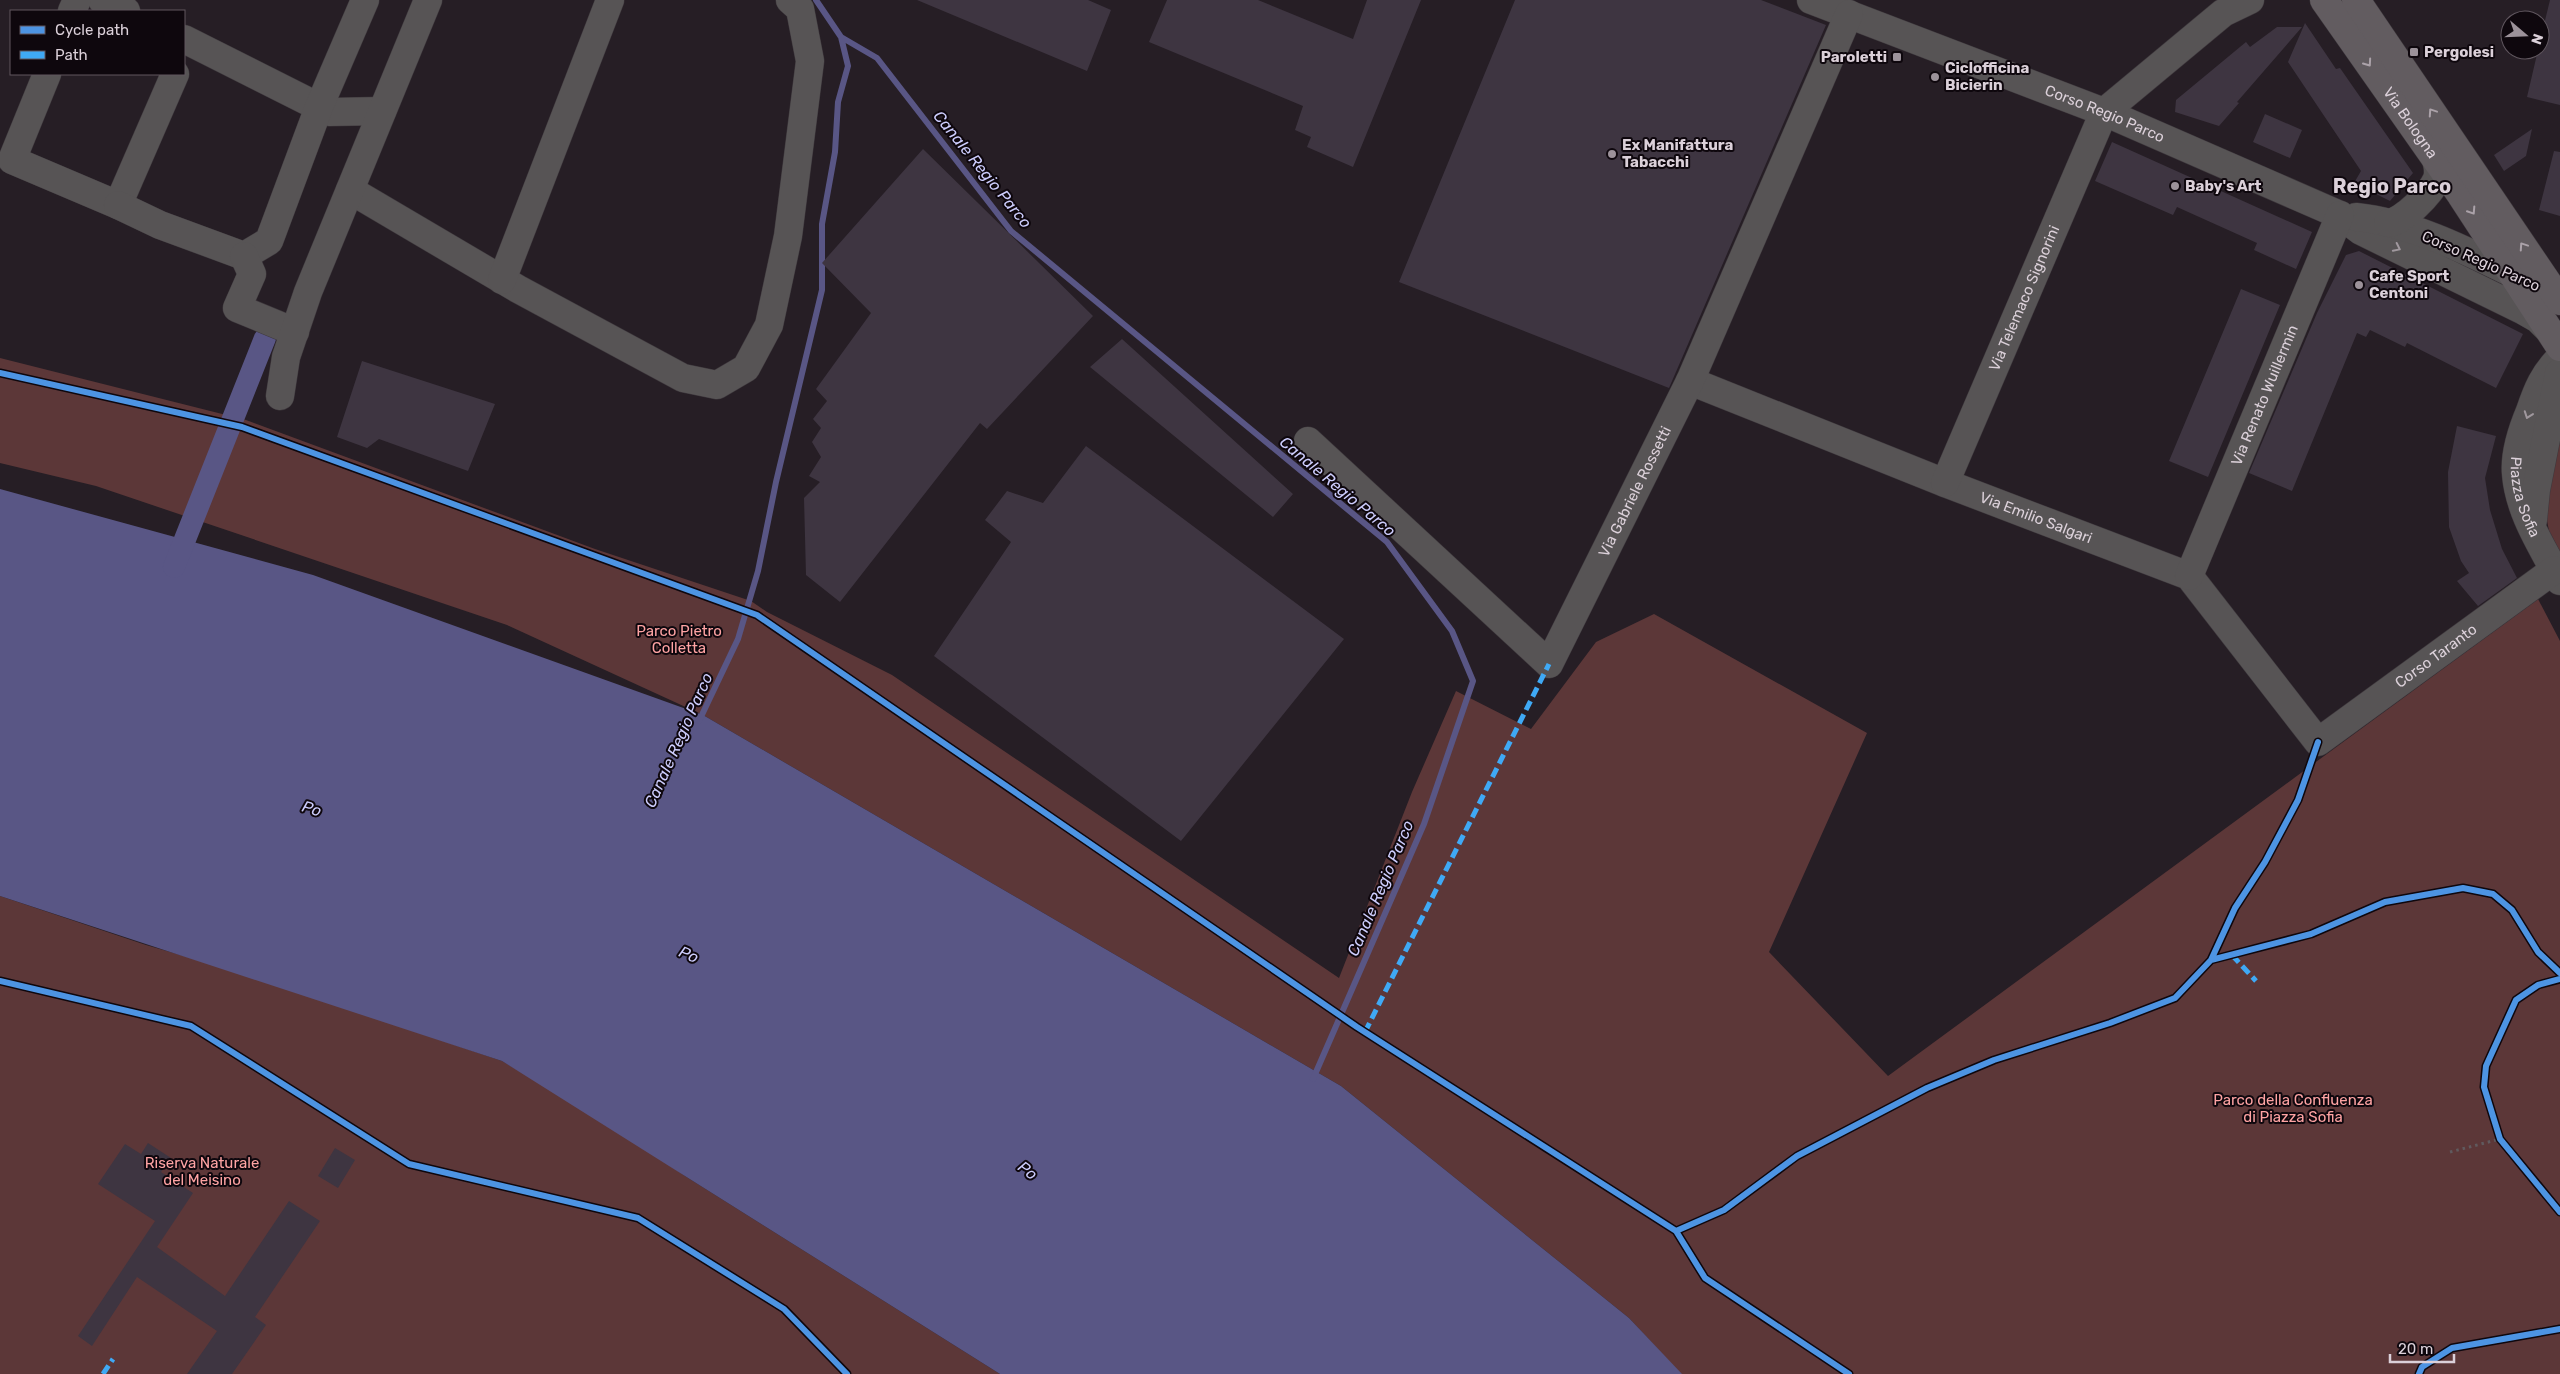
<svg xmlns="http://www.w3.org/2000/svg" width="2560" height="1374" font-family="Rubik,sans-serif">
	<style>
		.green { fill: #5c3738 }
		.water { fill: #595685 }
		.lines { fill: none; stroke-linecap: round; stroke-linejoin: round }
		.stream { stroke: #595685; stroke-width: 6 }
		.canal { stroke: #595685; stroke-width: 22 }
		.building { fill: #3e3541 }
		.minor-casing { stroke: #3e383d; stroke-width: 29 }
		.major-casing { stroke: #3e383d; stroke-width: 29 }
		.path { stroke: #605a5e; stroke-width: 3; stroke-dasharray: 2.5 4; stroke-linecap: butt }
		.minor { stroke: #575455; stroke-width: 28 }
		.major { stroke: #625c60; stroke-width: 28 }
		.quiet { stroke: #3fa9f5; stroke-width: 5; stroke-dasharray: 10 5; stroke-linecap: butt }
		.cycleway-casing { stroke: #0e070d; stroke-width: 9 }
		.cycleway { stroke: #4d94e3; stroke-width: 6 }
		.oneway { stroke: #aba2a9 }
		.oneway2 { stroke: #a0989e }
		.poi-dot { fill: #9c929a; stroke: #0e070d; stroke-width: 2 }
		.labels { text-anchor: middle; stroke-width: 4; stroke-linejoin: round; paint-order: stroke }
		.poi-label { font-size: 15px; font-weight: bold; fill: #dbd0d9; stroke: #0e070d; text-anchor: start }
		.street-label { font-size: 15px; fill: #dbd0d9; stroke: #0e070d }
		.park-label { font-size: 15px; fill: #fea3a3; stroke: #0e070d }
		.water-label { font-size: 16px; font-style: italic; fill: #cdcdfd; stroke: #0e070d }
		.district-label { font-size: 20px; font-weight: bold; fill: #dbd0d9; stroke: #0e070d }
	</style>
	<rect width="100%" height="100%" fill="#261e25"/>
	<path class="green" d="M0,358L246,420L595,549L751,601L767,612L892,675L1339,978L1412,792L1456,691L1531,729L1596,642L1654,614L1867,733L1769,952L1888,1076L2538,599L2560,641V1374H1681L1629,1318L1341,1086L703,715L507,625L96,486L0,463Z
		M2560,423V552L2549,531L2544,505Z
		M0,896L146,945L243,973L502,1061L601,1117L685,1176L1000,1374H0Z"/>
	<path class="water" d="M0,489L313,575L703,715L1341,1086L1629,1318L1682,1374H1000L502,1061L0,896Z"/>
	<g class="lines">
		<path class="stream" d="M841,37L877,58L1011,231L1387,542L1452,631L1473,681L1424,824L1313,1079
			M699,721L738,639L758,571L776,482L822,290V224L835,152L838,102L848,66L841,37L816,0"/>
		<path class="canal" d="M174,567L265,338"/>
	</g>
	<path class="building" d="M917,0H1088L1111,10L1087,71Z
		M1167,0H1258L1353,39L1367,0H1421L1353,167L1307,147L1311,137L1295,130L1303,106L1149,42Z
		M1515,0H1761L1826,25L1669,388L1399,282Z
		M2550,0H2560V105L2527,97L2538,50H2540V41Z
		M2305,23L2336,69L2340,68L2413,173L2390,201L2354,183L2361,171L2288,62Z
		M2277,27H2302L2237,102L2239,103L2219,126L2175,112L2176,100L2246,42L2250,47Z
		M2265,114L2302,130L2290,158L2253,142Z
		M2532,129L2526,156L2504,171L2494,155Z
		M2112,142L2312,232L2296,269L2254,250L2257,243L2177,207L2173,215L2095,181Z
		M923,149L1093,316L987,429L980,423L840,602L806,575L804,498L820,482L809,476L821,457L812,442L821,428L813,419L827,401L816,389L871,313L822,263Z
		M2554,151L2560,152V216L2539,210Z
		M2359,251L2523,334L2496,388L2407,343L2405,347L2370,330L2366,337L2357,333L2292,491L2249,473L2317,313L2346,255Z
		M2241,289L2280,305L2208,477L2169,461Z
		M1122,339L1293,494L1273,517L1090,367Z
		M362,361L495,404L468,471L379,439L367,448L337,437Z
		M2457,426L2496,436L2485,478L2490,510L2502,549L2517,578L2478,606L2457,581L2469,573L2461,561L2449,527L2448,472Z
		M1086,446L1344,639L1181,841L934,656L1011,542L985,520L1007,491L1043,503Z
		M148,1143L171,1158L161,1172L193,1193L157,1247L225,1296L289,1201L320,1221L255,1317L266,1325L232,1374H187L217,1331L137,1277L92,1346L78,1336L155,1221L98,1184L125,1144L141,1154Z
		M335,1148L355,1160L338,1188L318,1176Z"/>
	<g class="lines">
		<defs>
			<g id="minor">
				<path d="M102,0L126,11"/>
				<path id="s1" d="M1811,0L2104,112L2340,215L2361,231L2524,311L2538,319L2547,328"/>
				<path d="M72,11L77,0"/>
				<path d="M184,39L329,112L382,111"/>
				<path d="M47,74L12,160L118,205L175,74"/>
				<path d="M350,190L518,289L683,378L717,385L746,368L769,325L788,236L810,61L800,9L790,0"/>
				<path d="M118,205L160,225L244,256L269,241L319,107L365,0"/>
				<path d="M2356,217C2414,223 2471,253 2522,278"/>
				<path d="M2388,223C2403,222 2431,193 2437,179C2439,172 2438,166 2436,160"/>
				<path d="M244,256L252,274L237,308L295,332"/>
				<path d="M502,280L610,0"/>
				<path id="s2" d="M2560,358C2544,373 2537,390 2530,411C2522,430 2514,453 2516,474C2519,513 2543,548 2560,581"/>
				<path id="s3" d="M1690,381L1945,483L2189,576L2318,742L2554,570"/>
				<path d="M280,396L286,357L308,292L428,0"/>
				<path id="s4" d="M1308,441L1549,664L1690,381L1849,14"/>
				<path id="s5" d="M1945,483L2104,112L2223,13L2250,0"/>
				<path d="M2533,520L2536,490L2559,373"/>
				<path id="s6" d="M2189,576L2340,215"/>
			</g>
			<g id="major">
				<path id="s7" d="M2324,0L2461,195L2560,347"/>
				<path d="M2356,0L2560,301"/>
			</g>
		</defs>
		<use href="#minor" class="minor-casing"/>
		<use href="#major" class="major-casing"/>
		<path class="path" d="M2450,1152L2500,1139"/>
		<use href="#minor" class="minor"/>
		<use href="#major" class="major"/>
		<path class="quiet" d="M2232,955L2256,981
			M1365,1032L1549,664
			M103,1374L113,1359"/>
		<defs>
			<path id="cycleway" d="M0,373L242,427L757,615L1357,1027L1676,1231L1705,1278L1849,1374
				M2211,960L2235,908L2265,862L2298,800L2318,742
				M2560,979L2538,985L2516,1000L2486,1066L2484,1087L2500,1139L2560,1212
				M0,981L191,1026L409,1164L638,1218L784,1309L847,1374
				M1676,1231L1724,1210L1797,1156L1927,1088L1994,1060L2110,1023L2175,998L2211,960L2311,934L2385,902L2463,888L2493,894L2512,910L2538,952L2560,973
				M2419,1374L2422,1367L2452,1348L2560,1329"/>
		</defs>
		<use href="#cycleway" class="cycleway-casing"/>
		<use href="#cycleway" class="cycleway"/>
	</g>
	<defs><path id="oneway-chevron" d="M-2-3.5L2.5 0L-2 3.5" fill="none" stroke-width="1.6" stroke-linecap="round" stroke-linejoin="round" transform="scale(1.25)"/></defs>
	<g class="oneway">
		<use href="#oneway-chevron" transform="translate(2368 63) rotate(55)"/>
		<use href="#oneway-chevron" transform="translate(2432 112) rotate(-124)"/>
		<use href="#oneway-chevron" transform="translate(2472 211) rotate(57)"/>
		<use href="#oneway-chevron" transform="translate(2523 246) rotate(-124)"/>
	</g>
	<g class="oneway2">
		<use href="#oneway-chevron" transform="translate(2397 248) rotate(26)"/>
		<use href="#oneway-chevron" transform="translate(2528 415) rotate(110)"/>
	</g>
	<g class="poi-dot">
		<rect x="2409" y="47" width="10" height="10" rx="2.5"/>
		<rect x="1892" y="52" width="10" height="10" rx="2.5"/>
		<circle cx="1935" cy="77" r="5"/>
		<circle cx="1612" cy="154" r="5"/>
		<circle cx="2175" cy="186" r="5"/>
		<circle cx="2359" cy="285" r="5"/>
	</g>
	<g class="labels">
		<g class="poi-label">
			<text x="2424" y="57">Pergolesi</text>
			<text x="1887" y="62" text-anchor="end">Paroletti</text>
			<text x="1945" y="73">Ciclofficina<tspan x="1945" dy="17">Bicierin</tspan></text>
			<text x="1622" y="150">Ex Manifattura<tspan x="1622" dy="17">Tabacchi</tspan></text>
			<text x="2185" y="191">Baby's Art</text>
			<text x="2369" y="281">Cafe Sport<tspan x="2369" dy="17">Centoni</tspan></text>
		</g>
		<g class="street-label">
			<text dy="5" stroke="none"><textPath href="#s1" startOffset="315">Corso Regio Parco</textPath></text>
			<text dy="5" stroke="none"><textPath href="#s7" startOffset="150">Via Bologna</textPath></text>
			<text transform="translate(2481 261) rotate(24)" y="5">Corso Regio Parco</text>
			<text dy="5" stroke="none"><textPath href="#s5" startOffset="201">Via Telemaco Signorini</textPath></text>
			<text dy="5" stroke="none"><textPath href="#s6" startOffset="196">Via Renato Wuillermin</textPath></text>
			<text dy="5" stroke="none"><textPath href="#s4" startOffset="521">Via Gabriele Rossetti</textPath></text>
			<text dy="5" stroke="none"><textPath href="#s2" startOffset="151">Piazza Sofia</textPath></text>
			<text dy="5" stroke="none"><textPath href="#s3" startOffset="372">Via Emilio Salgari</textPath></text>
			<text dy="5" stroke="none"><textPath href="#s3" startOffset="892">Corso Taranto</textPath></text>
		</g>
		<g class="park-label">
			<text x="679" y="636">Parco Pietro<tspan x="679" dy="17">Colletta</tspan></text>
			<text x="2293" y="1105">Parco della Confluenza<tspan x="2293" dy="17">di Piazza Sofia</tspan></text>
			<text x="202" y="1168">Riserva Naturale<tspan x="202" dy="17">del Meisino</tspan></text>
		</g>
		<g class="water-label">
			<text transform="translate(983 169) rotate(51)" y="6">Canale Regio Parco</text>
			<text transform="translate(1338 486) rotate(40)" y="6">Canale Regio Parco</text>
			<text transform="translate(678 740) rotate(-66)" y="6">Canale Regio Parco</text>
			<text transform="translate(312 808) rotate(17)" y="6">Po</text>
			<text transform="translate(1380 888) rotate(-67)" y="6">Canale Regio Parco</text>
			<text transform="translate(689 954) rotate(23)" y="6">Po</text>
			<text transform="translate(1028 1170) rotate(37)" y="6">Po</text>
		</g>
		<g class="district-label">
			<text x="2392" y="193">Regio Parco</text>
		</g>
	</g>
	<rect x="10" y="10" width="175" height="65" fill="#0e070d" stroke="#60575f"/>
	<rect x="20" y="26" width="25" height="8" fill="#4d94e3" stroke="#60575f"/>
	<text x="55" y="35" font-size="15" fill="#dbd0d9">Cycle path</text>
	<rect x="20" y="51" width="25" height="8" fill="#3fa9f5" stroke="#60575f"/>
	<text x="55" y="60" font-size="15" fill="#dbd0d9">Path</text>
	<g transform="translate(2525 35) rotate(109)"><circle r="24" fill="#0e070d" stroke="#60575f"/>
	<path d="M0-4L9 19L0 12L-9 19Z" fill="#9c929a"/>
	<text y="-8" font-size="14" font-weight="bold" text-anchor="middle" fill="#dbd0d9">N</text>
	</g>
	<path d="M2390 1354v8h64v-8" fill="none" stroke="#dbd0d9" stroke-width="2.5"/>
	<text x="2398" y="1354" font-size="15" fill="#dbd0d9" stroke="#0e070d" stroke-width="4" paint-order="stroke">20 m</text>
</svg>
